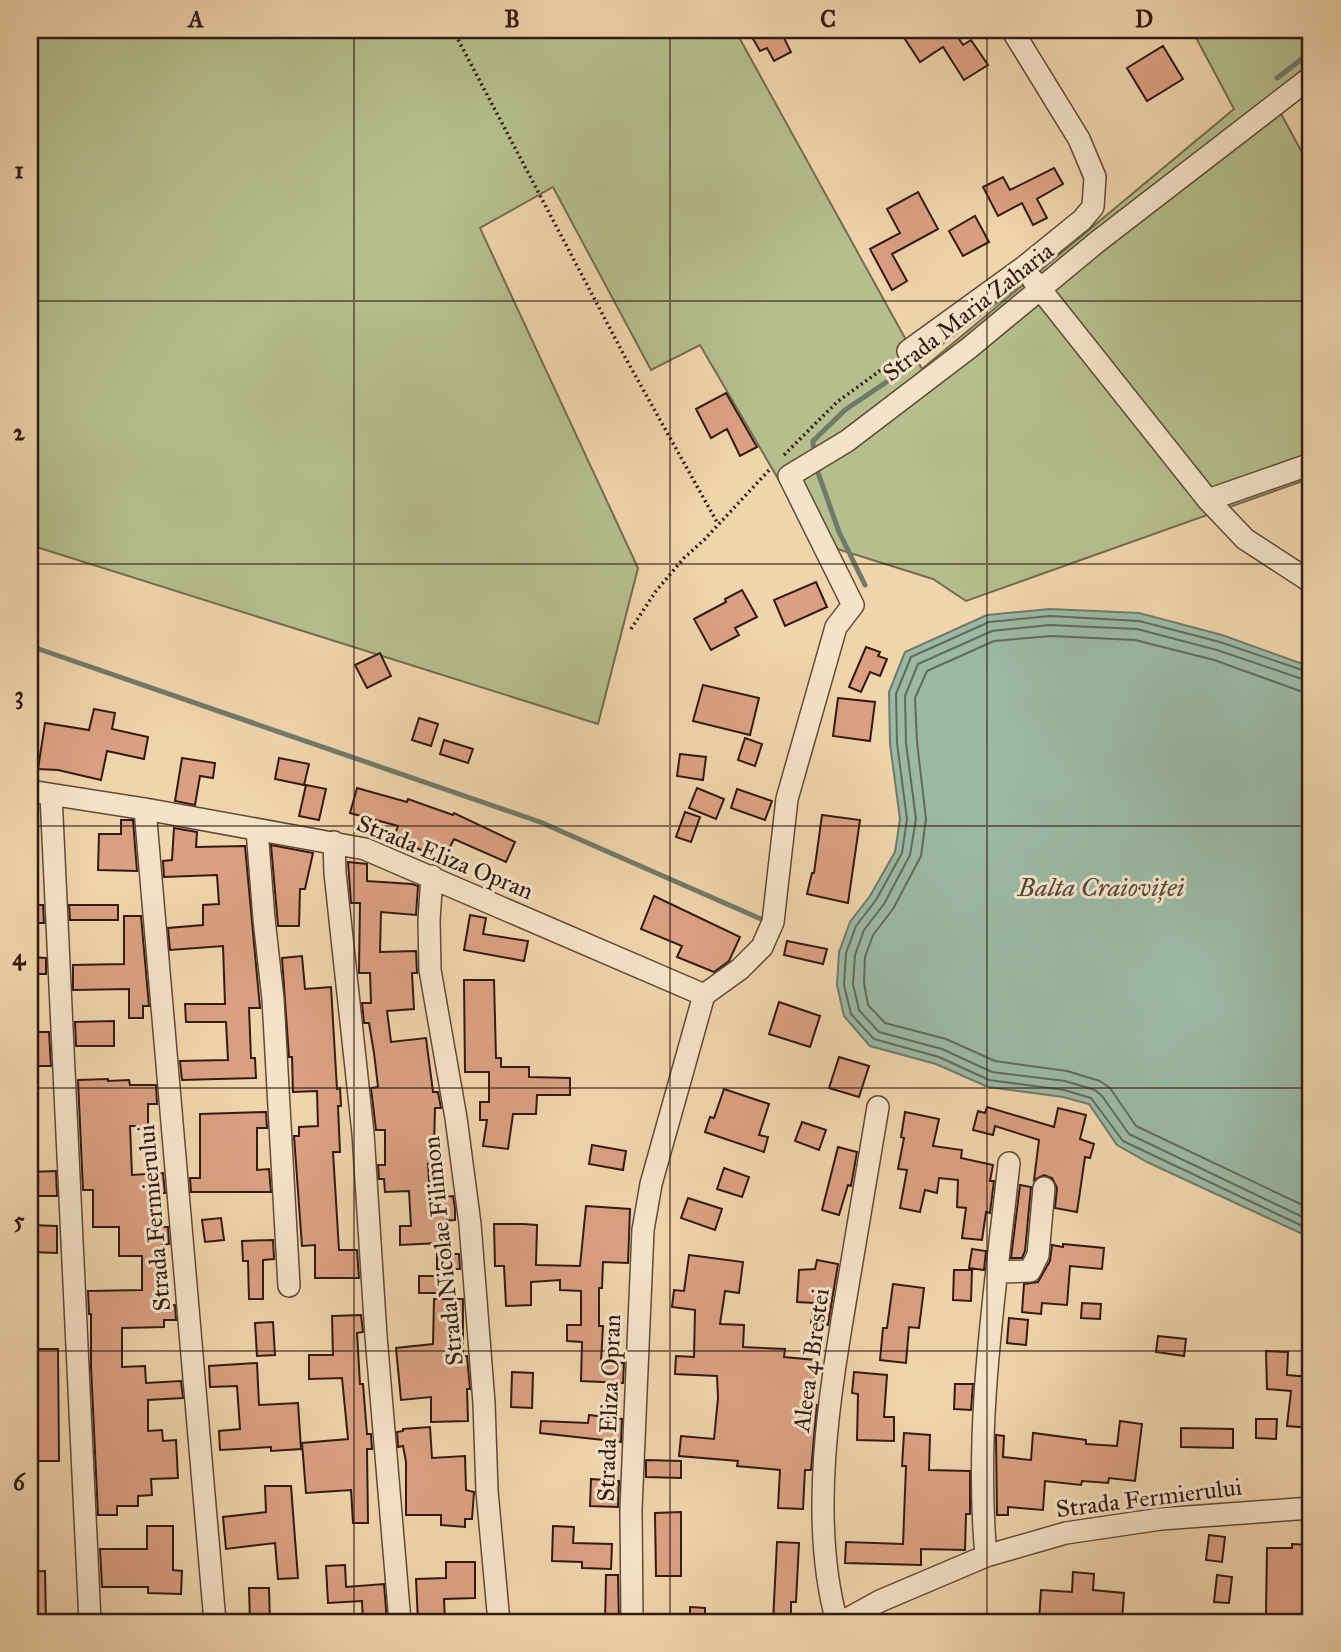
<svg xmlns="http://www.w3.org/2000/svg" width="1341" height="1652" font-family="'IM FELL Great Primer',serif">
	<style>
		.grass { fill: #b5be8d; stroke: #746c50; stroke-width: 2 }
		.water { fill: #9bb9a5; stroke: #717a6a; stroke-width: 2 }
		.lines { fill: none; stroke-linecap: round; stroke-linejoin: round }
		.shore { stroke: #666a5c; stroke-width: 2 }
		.stream { stroke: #717a6a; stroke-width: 5 }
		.building { fill: #dba083; stroke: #321b12; stroke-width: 2 }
		.minor-casing { stroke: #624938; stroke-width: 24 }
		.path { stroke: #321b12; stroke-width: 3.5; stroke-dasharray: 2 3.5; stroke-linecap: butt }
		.minor { stroke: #f5e3c9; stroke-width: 21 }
		.grid { fill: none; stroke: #321b12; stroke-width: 2; stroke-opacity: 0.55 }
		.labels { text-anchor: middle; stroke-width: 6; stroke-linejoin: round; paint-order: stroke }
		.street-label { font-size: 24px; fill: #321b12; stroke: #f5e3c9 }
		.water-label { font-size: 26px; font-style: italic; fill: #524a3e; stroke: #f5e3c9 }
		.neatline { fill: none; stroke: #321b12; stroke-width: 2.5 }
		.grid-label { font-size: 23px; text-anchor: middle; font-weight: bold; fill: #321b12 }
	</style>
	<rect width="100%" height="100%" fill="#f0d4ac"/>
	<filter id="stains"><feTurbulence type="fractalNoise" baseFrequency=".00286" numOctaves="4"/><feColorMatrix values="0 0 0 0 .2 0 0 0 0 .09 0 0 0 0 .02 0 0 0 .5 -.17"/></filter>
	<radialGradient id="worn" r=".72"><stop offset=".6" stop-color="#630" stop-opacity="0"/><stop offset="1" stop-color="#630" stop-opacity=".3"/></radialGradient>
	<path class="grass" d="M30,30H735L922,369L1234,109L1192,30H1311V86L1279,110L1311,169V478L966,601L933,579L815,542L700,345L651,370L553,187L480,228L638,568L598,724L30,545Z"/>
	<path class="water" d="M1050,609L1139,613L1222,635L1311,667V1238L1149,1163L1117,1145L1089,1104L1063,1097L988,1087L936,1064L870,1046L844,1016L837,985L839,952L850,922L870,896L895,852L900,819L890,744L889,692L905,652L987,615Z"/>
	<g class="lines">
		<path class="shore" d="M1311,673L1220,642L1139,621L1050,616L989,622L911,657L896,694L897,743L907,819L902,853L876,900L856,926L846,953L844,985L851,1014L874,1039L939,1057L989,1080L1064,1090L1091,1098L1123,1141L1311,1230
			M1311,682L1217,650L1137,629L1050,625L992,631L918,664L905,696L906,743L916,819L910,855L884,904L864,930L855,955L853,984L859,1010L879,1032L942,1049L992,1072L1065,1081L1095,1090L1102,1096L1129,1134L1311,1221
			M1311,692L1300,691L1214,660L1135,640L1051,636L994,641L927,671L915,698L917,742L926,819L921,856L893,909L873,935L865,957L864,983L868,1005L885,1023L946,1039L995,1061L1067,1071L1100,1081L1110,1088L1136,1126L1311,1209"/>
		<path class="stream" d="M1277,78L1311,52
			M814,454L813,441L845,410L916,362L1017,286
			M816,467L839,532L865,585
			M30,646L540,822L761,919"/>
	</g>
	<path class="building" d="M748,30H780L791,52L774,61L767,48L760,51Z
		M899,30H953L963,45L971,40L988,65L964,80L943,47L920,62Z
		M1163,46L1183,79L1147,101L1127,68Z
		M1054,168L1063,184L1037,199L1047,218L1033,225L1022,203L998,216L983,187L1003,177L1010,190Z
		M918,192L938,229L892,254L907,281L892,290L870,249L900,233L887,209Z
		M975,216L989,242L963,256L949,231Z
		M726,393L757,447L740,456L727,429L711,438L696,409Z
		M816,582L827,607L785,626L774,600Z
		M742,590L757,617L735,628L739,635L711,650L694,619L726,602L725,599Z
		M866,647L880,652L878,656L887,659L880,676L870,672L861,692L849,687Z
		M380,653L391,676L367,688L355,665Z
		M703,685L759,698L750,735L693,721Z
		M838,698L875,702L870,741L833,736Z
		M94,709L115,713L112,729L148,737L144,759L107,751L101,780L58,770L38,769L45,723L89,730Z
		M419,718L438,724L431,746L412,740Z
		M745,738L762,744L755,766L738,760Z
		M444,740L473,749L468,763L440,754Z
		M680,754L706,757L703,780L677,776Z
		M182,758L215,763L213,778L200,776L195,805L175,801Z
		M279,758L309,764L304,785L275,779Z
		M306,785L326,789L319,820L299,816Z
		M357,788L407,802L408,799L453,815L454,813L515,842L506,862L454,839L448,851L433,843L429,853L393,839L398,826L350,813Z
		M697,788L724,799L716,819L689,808Z
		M737,789L772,801L765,820L731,808Z
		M685,812L700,817L691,842L676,837Z
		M822,815L860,820L848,903L807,894L812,873H814Z
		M121,820H133L137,871L98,870L99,834H121Z
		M174,828L197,832L196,847L245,846L260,1008H249L251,1058H255L256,1078L182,1080L180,1061L228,1060L226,1022H186L185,1004H225L223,946L170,950L168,928L203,925V905L219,904L217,875L164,877L163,861L172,860Z
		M271,845L313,853L305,889H300L299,926H278Z
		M348,862L367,864V881L412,884L418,886L416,915L381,912L380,952L416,951L417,973H412L414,1009L387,1011L391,1042L426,1038L433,1092H438L441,1108H435L434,1147H441V1164H428L430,1198L453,1196L455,1208V1220L440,1221L439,1243L400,1245V1226H411L409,1191L385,1192L384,1179H379L378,1165H385V1130H376L371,1088L378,1087L374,1053L369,1023H364L362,1003H371L370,973H359L360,903H351Z
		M654,896L740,937L729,961L714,972L677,957L682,946L641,929Z
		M30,905H43L44,923H30Z
		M69,905H118V920H70Z
		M470,915L486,918L483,934L528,941L524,961L464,950Z
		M124,916H141L149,1006H143V1018H129V989L73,990V965L124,964Z
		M787,941L827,949L823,964L784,955Z
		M302,956L305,989L331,987L337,1089L340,1088L341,1106H338L340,1152H333L339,1250H357L359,1278H315V1245L302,1246L294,1136H299V1127L318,1126L317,1091L293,1092L292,1057H289L282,958Z
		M30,957L46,958V974H30Z
		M464,980H494L496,1058H501V1067H529V1077L570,1078V1095H537L536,1114H513L508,1149L483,1146L487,1120H480V1102H489V1072H465Z
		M779,1002L820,1016L810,1047L769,1034Z
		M114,1021V1046H76L75,1022Z
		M30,1032H49L51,1066H30Z
		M839,1057L869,1066L859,1097L829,1088Z
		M108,1079V1081L129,1080L130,1085H156L157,1104H148V1126H130L132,1175L163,1173L165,1193L149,1194L152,1227H168L169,1244L162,1245L163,1306L175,1305L176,1320H164V1327L122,1328V1367L145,1366L146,1383L181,1381L183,1398L148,1400V1431L162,1430L163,1441L176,1440L178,1478L151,1479L152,1495L138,1496V1506H117V1515H98L91,1367V1314H89L88,1291L142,1290V1256H119V1227H93V1190H83L78,1080Z
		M724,1089L769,1104L759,1135L768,1137L764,1152L705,1132L710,1117L714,1118Z
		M987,1107L1054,1127L1058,1108L1086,1115L1080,1139L1094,1144L1090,1158L1085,1157L1077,1212L1055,1208L1057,1188L1052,1178L1044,1175L1034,1180L1039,1140L995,1126L993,1135L973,1130L978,1111L985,1113Z
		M266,1112L267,1128H257V1170L269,1169L271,1192H191L190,1178H200V1114Z
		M905,1112L939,1119L933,1146L962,1150L961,1158L993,1165L990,1181H994L990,1213L986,1212L982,1240L962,1238L966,1208L957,1207L958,1180L939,1178L937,1193L925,1190L920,1212L900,1208L907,1170L898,1169L904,1138L901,1137Z
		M802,1122L826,1130L819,1150L795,1141Z
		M592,1145L626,1151L623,1170L589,1164Z
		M838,1147L857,1152L851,1186L848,1185L839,1215L822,1210Z
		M724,1168L749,1177L742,1197L717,1189Z
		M56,1171L57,1196H30V1172Z
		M1020,1185L1031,1187L1025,1251L1022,1258H1011Z
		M688,1198L722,1209L715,1230L681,1218Z
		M586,1206L630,1209L628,1263L603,1262L602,1288H599V1326H603L601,1362L624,1363L623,1383L581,1381L582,1342L567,1341V1325H581V1291L560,1290V1280L531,1282V1305L506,1306L504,1266H495L494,1224H523L537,1225L536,1265L580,1266Z
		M221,1218L224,1240L205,1242L202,1220Z
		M30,1225L57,1226V1253L30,1252Z
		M273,1240L274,1259L263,1260V1299H249L248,1261H243L242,1241Z
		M1063,1244L1104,1248L1102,1269L1070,1266L1067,1305L1042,1303L1041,1314L1022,1312L1024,1284L1038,1282L1050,1261L1052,1245L1063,1247Z
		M972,1249L986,1251L984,1270L969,1268Z
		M437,1254H459L460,1269H437Z
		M689,1255L743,1262L739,1293L725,1291L720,1324L744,1325L743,1347L785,1349L784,1357L816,1360L812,1404L817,1405L811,1470H805L803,1509L778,1508L780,1470L737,1466L738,1461L679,1456L681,1436L714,1439L718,1398L717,1376L675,1374L676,1356L694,1357L695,1310L672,1307L674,1290L684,1291Z
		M817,1260L838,1264L828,1325L811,1323L814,1303L797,1302L799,1270L815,1269Z
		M954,1270H972L971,1301L953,1300Z
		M419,1276H448V1293H419Z
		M893,1284L924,1288L919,1328L909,1327L906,1363L880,1360L883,1328H887Z
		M434,1299H463V1356H467L470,1389H467L468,1421L431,1422V1397L401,1400L396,1348L433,1344Z
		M1082,1303L1101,1304L1100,1319L1081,1318Z
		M361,1315L363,1332L357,1333L360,1384H363L367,1434H371L372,1449H367L368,1523H353L351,1490L306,1493L302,1443L348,1439L342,1378L309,1379V1355H333L332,1316Z
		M1009,1318L1028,1320L1026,1345L1007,1343Z
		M273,1322L275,1355L257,1356L255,1323Z
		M1158,1336L1186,1339L1184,1356L1156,1352Z
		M30,1349H58L59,1461H30V1445H38V1408H35V1371H30Z
		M1266,1351L1288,1352L1287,1375L1311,1377V1428L1287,1426L1291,1391L1267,1389Z
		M257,1363L259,1405L298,1403L301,1449L271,1451V1447L220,1450L219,1431L240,1429L237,1386L210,1387L209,1366Z
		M512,1372L533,1373L532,1408L511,1407Z
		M854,1372L887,1375L884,1417H894V1441L857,1440L858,1394L852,1393Z
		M955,1384H973L971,1410L954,1409Z
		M589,1415L622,1419L621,1442L540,1433L541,1421L588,1423Z
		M1256,1419H1277L1276,1439L1256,1438Z
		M1120,1421L1142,1424L1135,1481L1109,1478L1108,1483L1082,1481L1081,1485L1045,1481L1043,1510L1008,1507V1515H997L996,1435L1004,1436L1003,1457L1031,1460L1033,1433L1086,1440V1444L1117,1446Z
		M430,1427L432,1458L465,1456L466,1490L474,1492L472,1519H465V1527L441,1525V1515H406V1462L403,1446L398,1447L397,1432L403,1431V1429Z
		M1181,1428L1233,1429V1448L1181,1447Z
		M904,1433L930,1435L929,1470L970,1471V1514H966L965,1550L921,1549V1565L845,1563L846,1542L903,1544L906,1466H902Z
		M646,1460L681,1461V1478L646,1477Z
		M591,1479L619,1481L618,1507L590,1506Z
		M265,1486H291L298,1578L278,1579L275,1543L226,1549L223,1517L266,1512Z
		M681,1512V1576H656L655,1513Z
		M147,1526H173V1570L182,1571L181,1594L148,1593V1587H102L100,1549H147Z
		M553,1526L574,1527L573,1543L612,1544L611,1569L582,1568V1562L552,1561Z
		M1209,1535L1225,1537L1222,1562L1206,1560Z
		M777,1542L799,1543L796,1602H791V1622H773Z
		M1292,1544L1311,1545V1622H1287L1288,1615L1266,1614L1267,1548H1292Z
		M446,1562H475V1598L444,1599L445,1621L418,1622L416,1579L446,1578Z
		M345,1565L346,1587L384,1584L387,1621L363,1622L362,1601L328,1603L326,1566Z
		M45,1571L46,1622H30V1572Z
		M1073,1572L1094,1574L1093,1590L1124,1593L1122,1620L1090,1617V1622H1039L1041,1590L1072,1592Z
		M606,1575H618L619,1622H605Z
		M1217,1575L1232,1577L1229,1603L1214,1602Z
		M249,1588H269L270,1622H250Z
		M690,1607L705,1608V1622H690Z"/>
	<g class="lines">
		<defs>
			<path id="minor" d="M1033,280L1208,500L1245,539L1311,582
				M908,351L1024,267L1082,220L1093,207L1095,177L1079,139L1012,30
				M1208,500L1311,464
				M30,791L145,809L365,849L704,995
				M51,795L90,1622
				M145,809L215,1622
				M257,830L264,919L273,999L289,1286
				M334,842L335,873L363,1133L376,1336L400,1622
				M432,876L429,920L430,970L456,1118L470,1224L484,1403L487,1491L499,1622
				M998,1272L1030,1271L1038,1255L1044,1188
				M986,1556C974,1425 995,1293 1009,1163
				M632,1622L631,1509L643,1230L651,1184L704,995L740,969L762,947L773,922L787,799L836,627L853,605L789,476L847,441L969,348L1097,242L1311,77
				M837,1622C808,1518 830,1391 848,1285C858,1226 868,1166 878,1107
				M842,1622L880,1601L986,1556L1066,1533L1161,1519L1311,1508"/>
		</defs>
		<use href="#minor" class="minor-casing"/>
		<path class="path" d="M453,30L625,357L718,524
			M784,455L837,402L892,362
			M631,629L656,591L684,558L704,540L771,468"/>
		<use href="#minor" class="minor"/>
	</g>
	<path class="grid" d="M354,30V1622M670,30V1622M987,30V1622M30,301H1311M30,564H1311M30,826H1311M30,1088H1311M30,1351H1311"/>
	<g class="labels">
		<g class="street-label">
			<text transform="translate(968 312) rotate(-38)" y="8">Strada Maria Zaharia</text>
			<text transform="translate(445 857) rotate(22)" y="8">Strada Eliza Opran</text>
			<text transform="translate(154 1218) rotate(-95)" y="8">Strada Fermierului</text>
			<text transform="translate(443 1251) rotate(-96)" y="8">Strada Nicolae Filimon</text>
			<text transform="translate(811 1360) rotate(-82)" y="8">Aleea 4 Brestei</text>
			<text transform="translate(609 1408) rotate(-88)" y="8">Strada Eliza Opran</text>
			<text transform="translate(1149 1498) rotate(-7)" y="8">Strada Fermierului</text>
		</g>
		<g class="water-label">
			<text x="1101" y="896">Balta Craioviței</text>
		</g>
	</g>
	<rect width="1341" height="1652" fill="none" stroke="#f0d4ac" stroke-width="77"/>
	<rect x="38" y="38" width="1264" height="1576" class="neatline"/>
	<g class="grid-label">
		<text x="196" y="27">A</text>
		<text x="512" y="27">B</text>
		<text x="828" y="27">C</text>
		<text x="1144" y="27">D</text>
		<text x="19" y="178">1</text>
		<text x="19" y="440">2</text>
		<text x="19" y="703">3</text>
		<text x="19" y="965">4</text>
		<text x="19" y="1228">5</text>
		<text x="19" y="1490">6</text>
	</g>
	<rect width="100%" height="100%" filter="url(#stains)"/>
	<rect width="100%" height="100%" fill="url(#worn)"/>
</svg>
